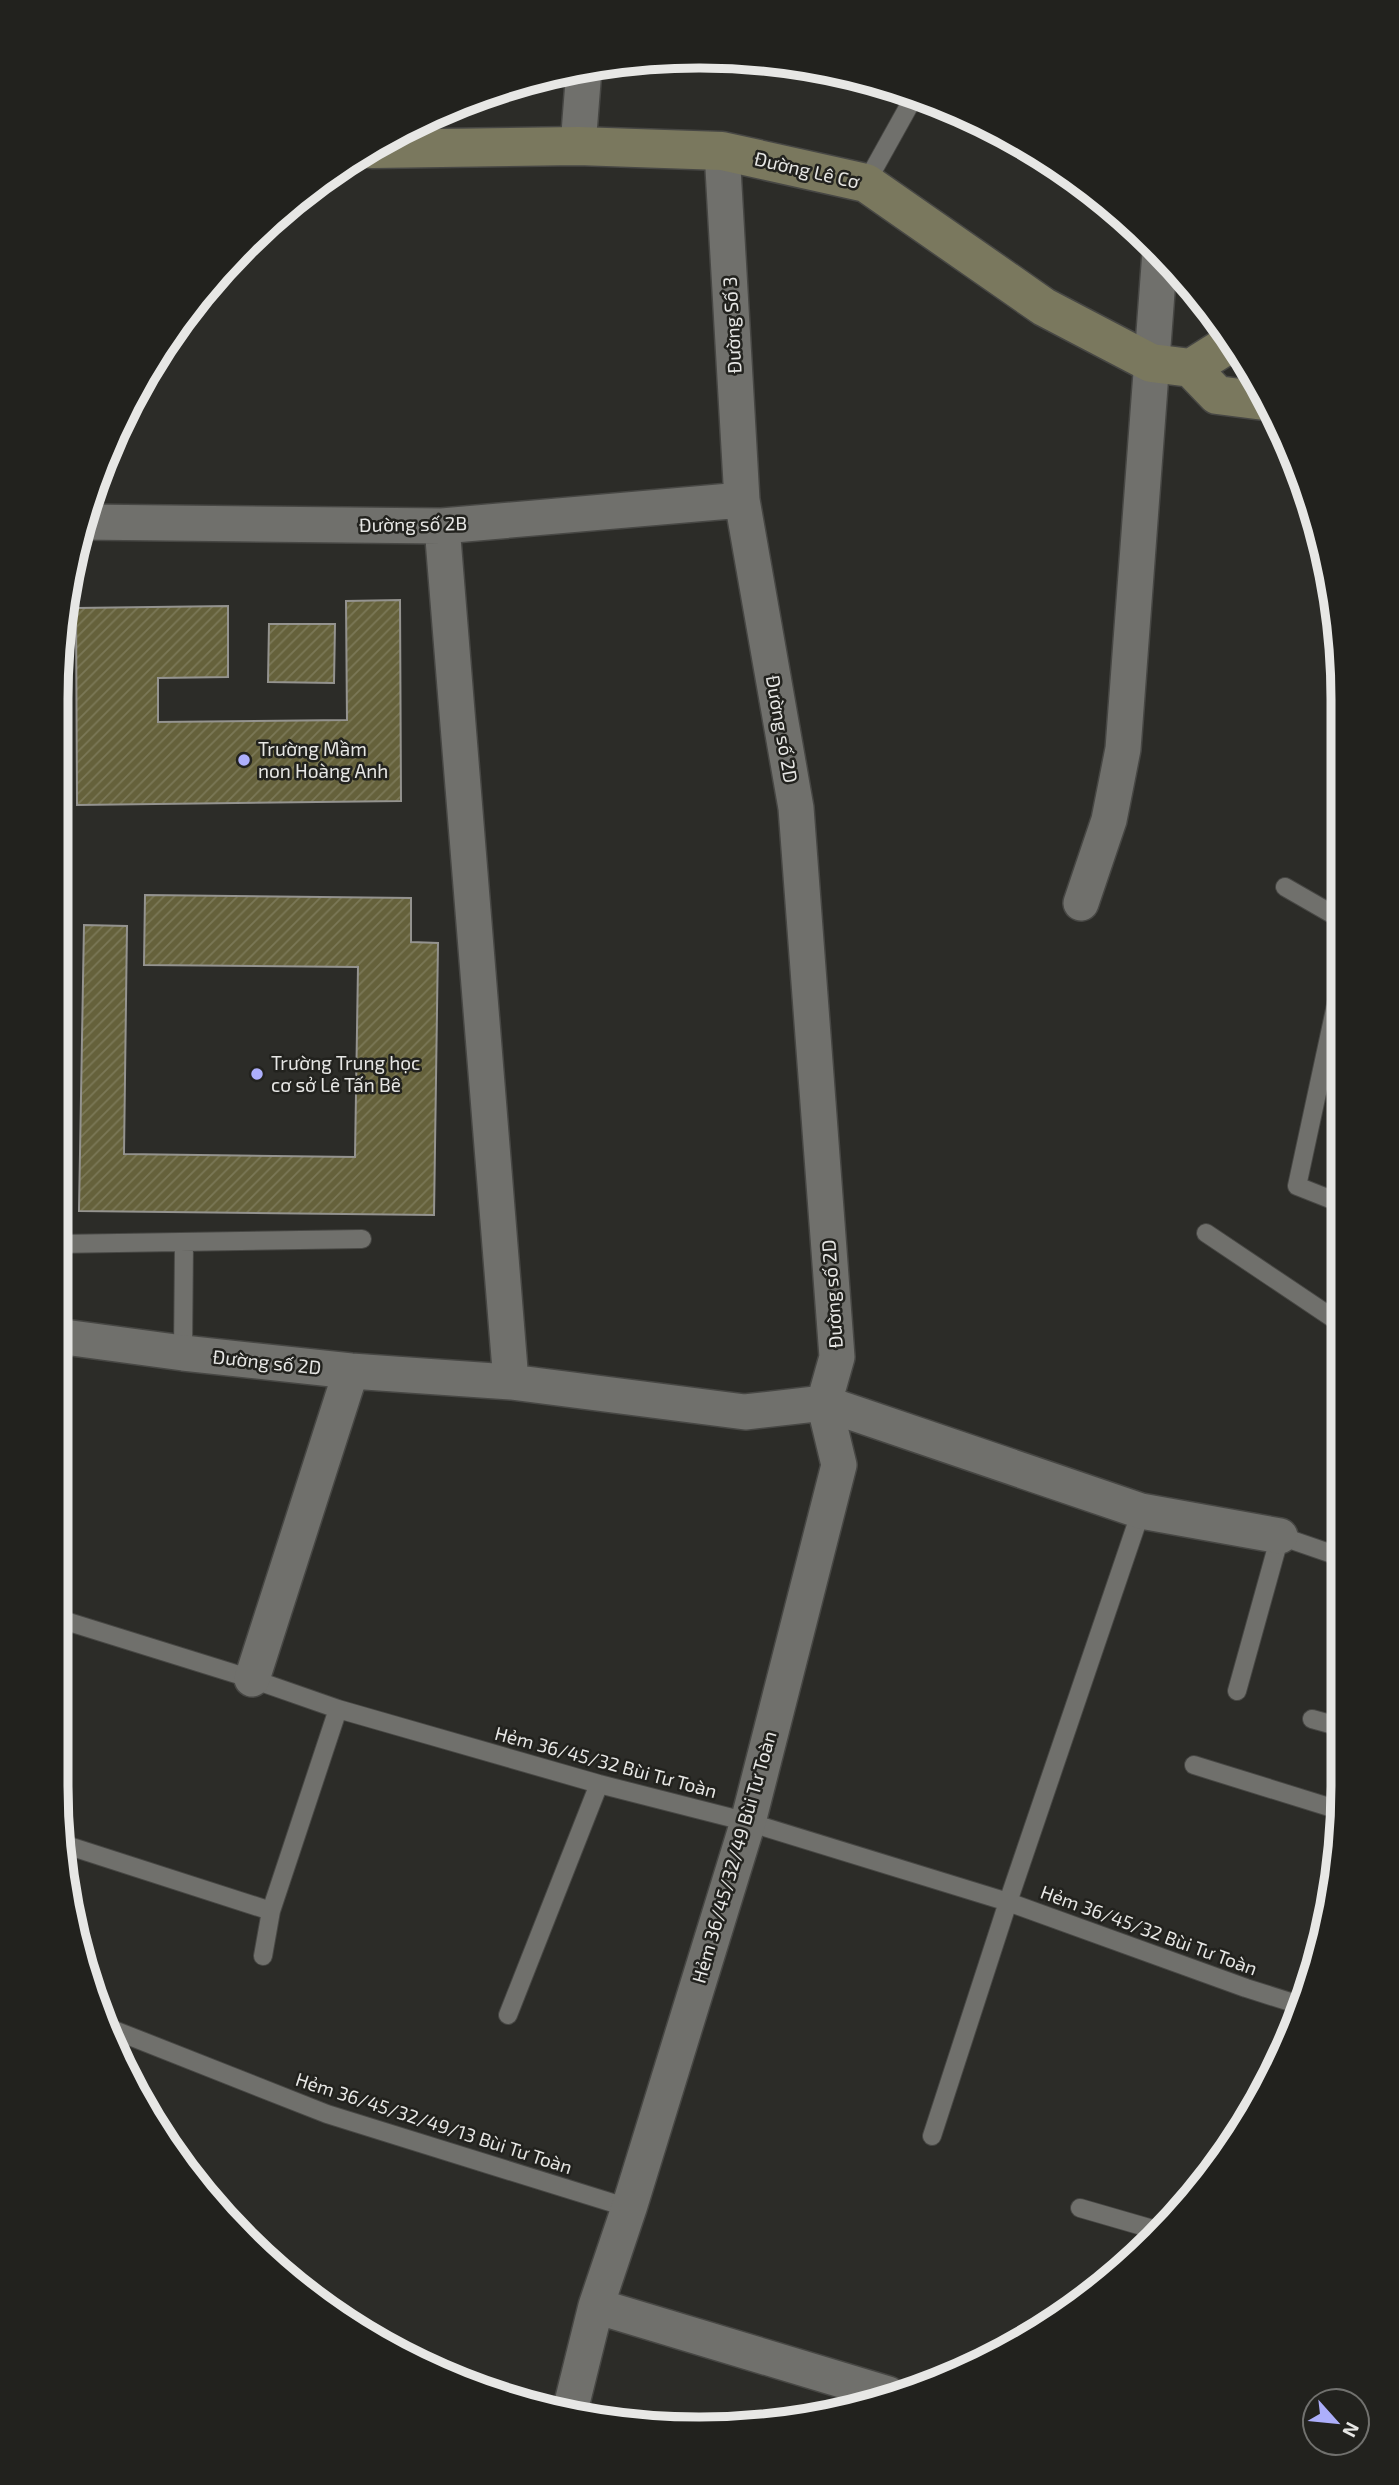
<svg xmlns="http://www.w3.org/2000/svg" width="1399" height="2485" font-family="'Exo 2',sans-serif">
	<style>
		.building { fill: url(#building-hatch); stroke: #94938f; stroke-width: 2 }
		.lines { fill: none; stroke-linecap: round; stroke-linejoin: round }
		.lane-casing { stroke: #474744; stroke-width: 20 }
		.street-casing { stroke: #474744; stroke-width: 38 }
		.secondary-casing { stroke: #474744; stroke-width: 41 }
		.lane { stroke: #70706c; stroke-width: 18 }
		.street { stroke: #70706c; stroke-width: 35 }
		.secondary { stroke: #7a785e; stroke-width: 38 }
		.poi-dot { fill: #adaffb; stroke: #22221e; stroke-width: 2.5 }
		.labels { text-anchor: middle; stroke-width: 5; stroke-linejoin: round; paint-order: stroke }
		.street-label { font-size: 19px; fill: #e7e7e5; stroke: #22221e }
		.poi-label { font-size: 19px; fill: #e7e7e5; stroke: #22221e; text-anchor: start }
		.rim { fill: none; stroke: #e7e7e5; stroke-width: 9 }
	</style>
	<defs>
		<pattern id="building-hatch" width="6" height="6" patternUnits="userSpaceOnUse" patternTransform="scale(1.75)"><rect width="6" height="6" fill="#65613b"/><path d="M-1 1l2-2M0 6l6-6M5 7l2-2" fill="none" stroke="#7b7857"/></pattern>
	</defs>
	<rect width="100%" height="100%" fill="#2c2c28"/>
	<path class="building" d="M400,600L401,801L77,805L76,608L228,606V677L158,678V722L347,720L346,601Z
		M269,624H335L334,683L268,682Z
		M145,895L411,898V942L438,943L434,1215L79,1211L84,925L127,926L124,1154L355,1157L358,967L144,965Z"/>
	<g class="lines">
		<defs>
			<path id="lane" d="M866,183L910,104L913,93
				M1285,887L1339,918
				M1339,991L1297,1186L1340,1203
				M1206,1233L1340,1323
				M57,1244L362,1239
				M183,1353L184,1243
				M56,1618L252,1679L338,1709L599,1784L748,1822L1008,1902L1246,1988L1303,2006
				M1237,1691L1280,1536L1341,1557
				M1312,1719L1341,1727
				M1194,1765L1342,1811
				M66,1845L271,1911
				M263,1956L271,1911L338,1709
				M508,2015L599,1784
				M109,2028L327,2114L629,2208
				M932,2136L1008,1902L1141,1511
				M1080,2208L1156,2230"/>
			<path id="street" d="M578,146L584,69
				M82,522L442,526L742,500
				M442,526L511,1382
				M1081,903L1109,820L1123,749L1160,252
				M57,1336L183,1353L351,1371L511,1382L745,1412L824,1403L1141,1511L1280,1536
				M252,1679L351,1371
				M596,2306L888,2394
				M570,2411L596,2306L629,2208L748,1822L839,1465L824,1403L837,1357L796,808L742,500L722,151"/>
			<path id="secondary" d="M372,149L578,146L722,151L866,183L1044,307L1151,363L1191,368L1229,344L1236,345
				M1191,368L1217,395L1264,401"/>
		</defs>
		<use href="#lane" class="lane-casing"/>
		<use href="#street" class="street-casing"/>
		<use href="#secondary" class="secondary-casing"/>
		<use href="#lane" class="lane"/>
		<use href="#street" class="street"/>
		<use href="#secondary" class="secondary"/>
	</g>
	<g class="poi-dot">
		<circle cx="244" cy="760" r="7"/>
		<circle cx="257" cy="1074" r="7"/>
	</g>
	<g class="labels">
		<g class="street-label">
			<text transform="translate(807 170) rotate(13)" y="7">Đường Lê Cơ</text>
			<text transform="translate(732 325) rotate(-93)" y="7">Đường Số 3</text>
			<text transform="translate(413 524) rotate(-1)" y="7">Đường số 2B</text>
			<text transform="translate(782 729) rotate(80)" y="7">Đường số 2D</text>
			<text transform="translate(832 1294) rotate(-94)" y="7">Đường số 2D</text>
			<text transform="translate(267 1362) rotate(6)" y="7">Đường số 2D</text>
			<text transform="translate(606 1762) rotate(15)" y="7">Hẻm 36/45/32 Bùi Tư Toàn</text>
			<text transform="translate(734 1857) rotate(-74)" y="7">Hẻm 36/45/32/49 Bùi Tư Toàn</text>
			<text transform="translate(1149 1930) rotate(20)" y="7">Hẻm 36/45/32 Bùi Tư Toàn</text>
			<text transform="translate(434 2123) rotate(18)" y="7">Hẻm 36/45/32/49/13 Bùi Tư Toàn</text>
		</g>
		<g class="poi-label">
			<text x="258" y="756">Trường Mầm<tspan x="258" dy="22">non Hoàng Anh</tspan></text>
			<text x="271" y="1070">Trường Trung học<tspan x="271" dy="22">cơ sở Lê Tấn Bê</tspan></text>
		</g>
	</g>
	<path d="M0 0H1399V2485H0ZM699 68H700A631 631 0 0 1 1331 699V1786A631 631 0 0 1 700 2417H699A631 631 0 0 1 68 1786V699A631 631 0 0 1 699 68Z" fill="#22221e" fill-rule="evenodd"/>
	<path class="rim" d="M699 68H700A631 631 0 0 1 1331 699V1786A631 631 0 0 1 700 2417H699A631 631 0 0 1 68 1786V699A631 631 0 0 1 699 68Z"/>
	<g transform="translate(1336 2422) rotate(117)"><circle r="33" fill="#22221e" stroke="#71716e" stroke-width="2"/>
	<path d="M0-5L12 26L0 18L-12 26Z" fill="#adaffb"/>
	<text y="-10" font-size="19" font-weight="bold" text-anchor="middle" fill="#e7e7e5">N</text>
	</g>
</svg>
